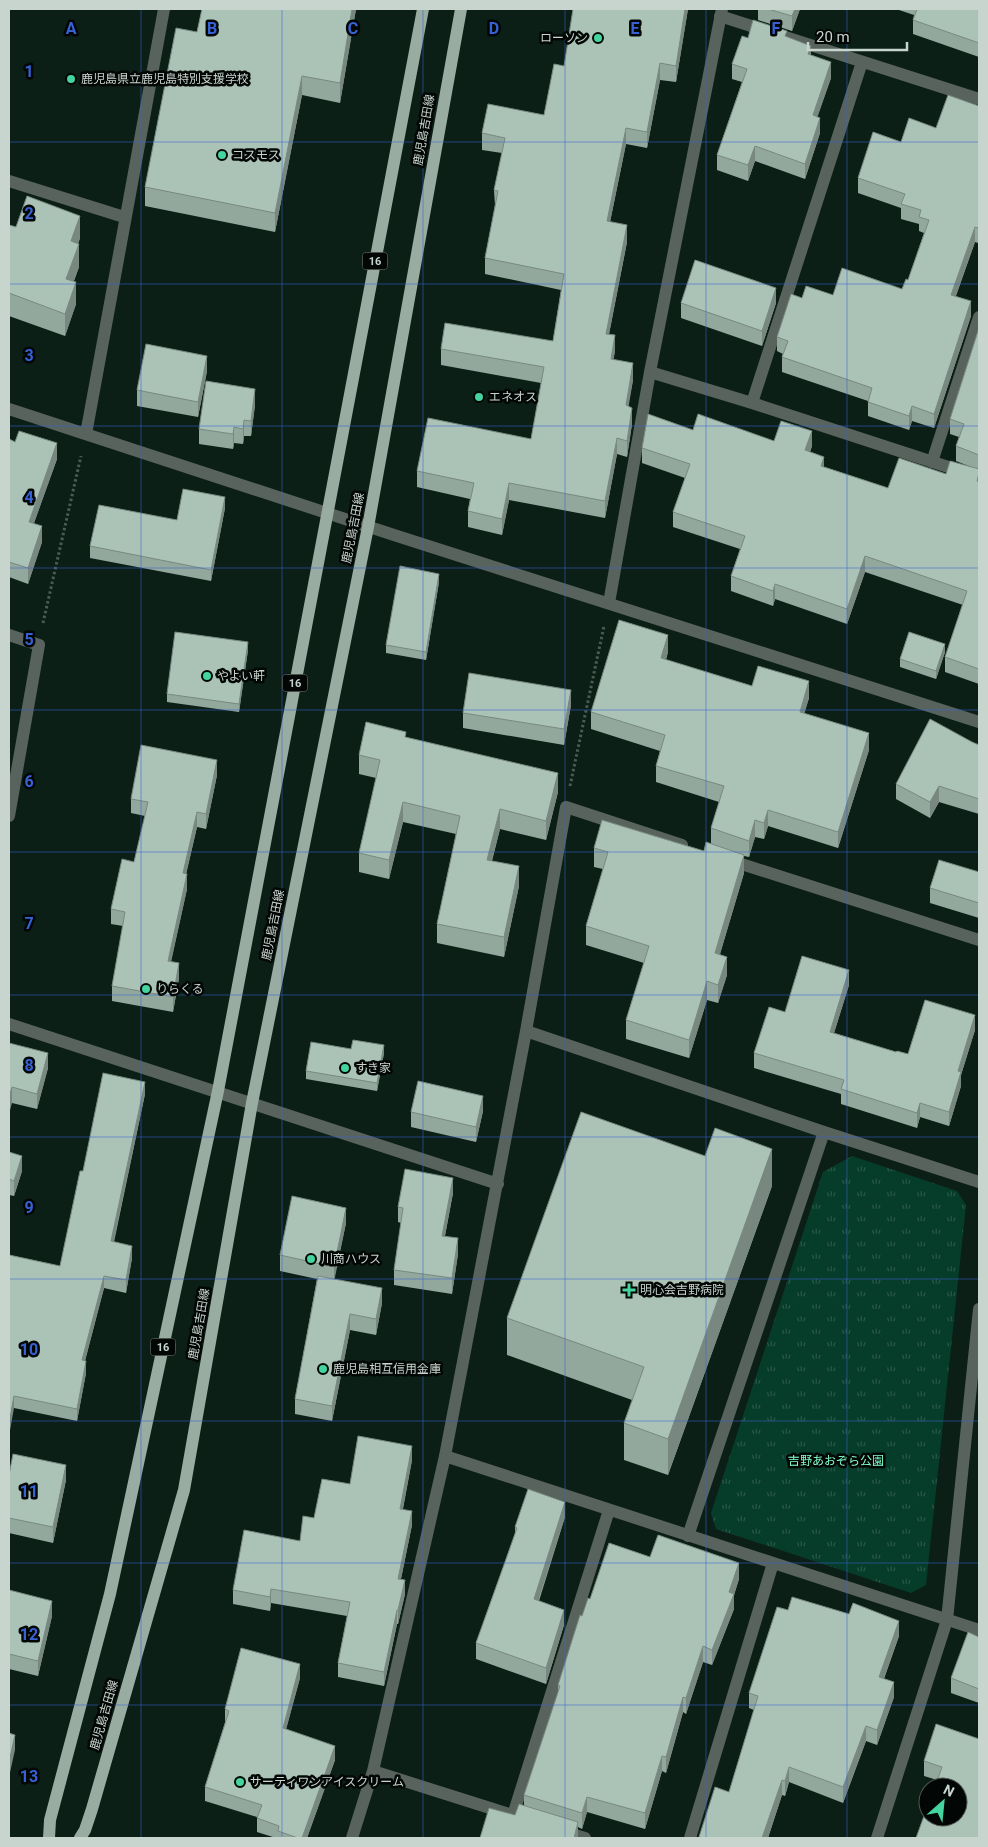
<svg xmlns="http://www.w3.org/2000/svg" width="988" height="1847" font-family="Roboto,'Noto Sans JP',sans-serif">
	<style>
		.park { fill: url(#park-tufts) }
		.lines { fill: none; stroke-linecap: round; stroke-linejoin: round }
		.path { stroke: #4b5c55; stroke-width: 3; stroke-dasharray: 2.5 2.5; stroke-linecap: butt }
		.minor { stroke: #59635e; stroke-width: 12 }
		.major { stroke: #98aca2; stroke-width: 12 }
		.wall { fill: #93a89d }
		.shaded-wall { fill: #788880 }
		.building { fill: #abc3b7; stroke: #788880 }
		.grid { fill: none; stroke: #3762d6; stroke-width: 1; stroke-opacity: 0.55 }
		.poi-dot { fill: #44d49f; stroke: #020705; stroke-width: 2 }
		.labels { text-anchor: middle; stroke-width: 5; stroke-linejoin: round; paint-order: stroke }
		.shield { fill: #020705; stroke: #8d9692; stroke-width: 1 }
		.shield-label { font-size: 11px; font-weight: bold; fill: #c8d4ce }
		.poi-label { font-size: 12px; fill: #c8d4ce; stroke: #020705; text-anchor: start }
		.street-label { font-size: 12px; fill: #c8d4ce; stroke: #020705 }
		.park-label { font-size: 12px; fill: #81feca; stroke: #020705 }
		.grid-label { font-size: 16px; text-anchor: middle; font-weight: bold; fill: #3762d6; stroke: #020705; stroke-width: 5; stroke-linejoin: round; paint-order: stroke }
	</style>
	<defs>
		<pattern id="park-tufts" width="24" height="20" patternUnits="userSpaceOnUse" patternTransform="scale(1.25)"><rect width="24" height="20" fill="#063c2a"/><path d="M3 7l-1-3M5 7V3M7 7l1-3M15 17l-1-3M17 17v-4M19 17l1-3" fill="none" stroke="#295748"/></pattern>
	</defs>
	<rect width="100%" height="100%" fill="#0c1f17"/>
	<path class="park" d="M852,1156L957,1191L966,1205L926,1585L911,1593L716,1529L711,1513L823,1172Z"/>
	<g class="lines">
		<path class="path" d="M43,623L81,456
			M570,786L604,626"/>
		<path class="minor" d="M720,16L979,99
			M9,181L124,217
			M650,372L752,403L979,477
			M752,403L862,62
			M9,409L394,535L979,722
			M86,434L164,9
			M932,462L979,317
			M609,603L650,372L722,9
			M9,635L39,645L9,816
			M729,860L979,940
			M9,1024L498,1184
			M526,1031L824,1132L979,1182
			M445,1456L979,1630
			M688,1536L824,1132
			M373,1771L512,1815
			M513,1815L609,1510
			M562,1831L585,1838
			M352,1838L373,1771L445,1456L526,1031L566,807L682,845
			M690,1838L773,1563
			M877,1838L947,1620L979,1309"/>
		<path class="major" d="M49,1838L50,1820L110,1594L218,1091L423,9
			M80,1838L85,1830L92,1809L184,1490L252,1103L368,527L461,9"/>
	</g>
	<path class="wall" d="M202,9H356L340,103L302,95L275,232L145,206V187L197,32Z
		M688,9L676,82L660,80L647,148L626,144L610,222L627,242L609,334L615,351L613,360L633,380L628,406L632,424L627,457L617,454L605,518L509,500L502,535L468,527V511L470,499L417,487V471L531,439L541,383L441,365V349L553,341L561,290L485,274V258L495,206L494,190L502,153L482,150V133L544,115Z
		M758,9H800L792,31L758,20Z
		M896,9H979V57L913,34V20L914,15Z
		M787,37L811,56L831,78L817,117L820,133L805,179L755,161L748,181L717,170V155L742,82L732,79V64L748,38Z
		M979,106L978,243L975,242L956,296L971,316L934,428L912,421L909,430L868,416V401L782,372V357L783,354L777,351V337L802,298L902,289L908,280L924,233L919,231V224L901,219V208L858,193V178L901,142L936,128Z
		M9,225L16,227L80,238L78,244L79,267L74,281L76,304L65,336L9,316Z
		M681,303H776L762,346L681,318Z
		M979,328V684L945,672V657L963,605L865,572L847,624L775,599L773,606L731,591V576L740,549L673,527V512L685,478L642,463V448L693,430L812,446L810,452L824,467L888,488L946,474L976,469L956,461V446L959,437L950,434V419Z
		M207,371L198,417L137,406V390Z
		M255,405L251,436H244L243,444L234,443L233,449L199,444V429Z
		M9,439L57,459L34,523L42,542L28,584L9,577Z
		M225,508L211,581L90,558V546Z
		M439,582L426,660L386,653V645Z
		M248,650L239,712L167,702V694Z
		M668,652L666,660L752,686L809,698L804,713L869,750L838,848L768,826L764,839L755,837L749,857L744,856V873L720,954L727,975L718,1003L707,1000L689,1058L626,1039V1020L644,963L586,945V926L603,869L594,867V848L704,851L711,844V828L719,802L656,782V766L660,751L591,729V712Z
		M945,652L936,679L900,667V659Z
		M571,705L564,745L463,728V713Z
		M406,737L558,792L546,840L500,829L492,861L519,886L504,957L437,943V924L456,834L403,822L389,879L359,872V853L376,778L359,774V755Z
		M972,742L979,745V814L939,802L930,818L896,799V784Z
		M217,775L206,829L197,827L186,874L187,889L171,961L179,978L173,1012L112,1001V986L123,926L111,924V909L134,862L145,816L131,813V799Z
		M979,872V918L930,903V888Z
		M849,985L834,1033L896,1052L908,1054L975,1030L961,1075V1086L949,1126L920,1117L917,1128L841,1104V1094L754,1068V1053L785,1012Z
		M9,1043L48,1068L37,1109L12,1103Z
		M351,1049L384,1053L377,1091L306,1079V1071Z
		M145,1094L114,1242L132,1258L126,1293L104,1288L85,1361L86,1373L77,1421L14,1408L9,1255L60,1266L83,1171Z
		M483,1111L476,1142L411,1127V1112Z
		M9,1152L22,1171L14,1196L9,1195Z
		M772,1186L668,1475L624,1460V1423L632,1400L507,1355V1318Z
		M453,1193L445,1236L458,1254L452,1294L394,1285V1270L401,1223L398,1222V1207Z
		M346,1223L334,1279L382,1303L376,1335L350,1330L332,1421L295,1414V1399L317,1279L280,1271V1255Z
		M412,1460L403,1509L412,1525L401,1579L405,1594L398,1624H397L384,1686L338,1677V1663L347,1616L271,1603L270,1611L233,1604V1590L300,1541L314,1518L350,1484Z
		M9,1475L66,1480L53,1543L9,1533Z
		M565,1517L539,1601L564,1625L546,1684L476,1659V1643L515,1534V1527Z
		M650,1557L739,1579L734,1595V1609L712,1665L703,1662L686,1714L683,1712L666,1773L662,1771L645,1829L587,1812L582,1829L578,1827V1838L515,1815L524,1805V1795L558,1694V1685L582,1616L590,1599Z
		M9,1590L52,1616L38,1676L9,1669Z
		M788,1610L899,1636L884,1679L894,1697L877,1745L866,1741L843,1803L789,1782L785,1796L782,1795L768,1838H699V1837L729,1792L754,1710L749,1708V1693Z
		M979,1637V1703L951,1693V1678Z
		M300,1678L286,1729L335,1760L307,1838H276L257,1832V1817L205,1801V1787L225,1723V1709Z
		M979,1739L937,1780L924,1776V1761Z"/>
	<path class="shaded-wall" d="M352,9H356L340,103V83Z
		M685,9H688L676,82V66Z
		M795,9H800L792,31V16Z
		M811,46V62L808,54Z
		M831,62V78L813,130V115Z
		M660,63V80L647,148V132Z
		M302,76V95L275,232V213Z
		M820,118V133L805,179V164Z
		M626,128V144L607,237V221Z
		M755,146V161L748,181V165Z
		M80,216V238L71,263V241Z
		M627,225V242L606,350V334Z
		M979,225V239L978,243V228Z
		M975,227V242L951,309V295Z
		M79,244V267L66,301V279Z
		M76,282V304L65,336V314Z
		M776,288V303L762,346V331Z
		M971,301V316L934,428V414Z
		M615,335V351L611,376V359Z
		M207,356V371L198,417V402Z
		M633,363V380L626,422V405Z
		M255,389V405L251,436V421Z
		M912,406V421L909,430V416Z
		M632,408V424L627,457V441Z
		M244,420V436L243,444V429Z
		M234,427V443L233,449V434Z
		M812,431V446L805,465V450Z
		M617,438V454L605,518V501Z
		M57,443V459L29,537V522Z
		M824,457V472L821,466Z
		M509,483V500L502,535V519Z
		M225,497V508L211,581V570Z
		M42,526V542L28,584V568Z
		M865,556V572L847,624V609Z
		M439,574V582L426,660V652Z
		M775,584V599L773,606V591Z
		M668,635V652L661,675V658Z
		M248,642V650L239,712V704Z
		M945,644V652L936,679V671Z
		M809,681V698L800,729V712Z
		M571,690V705L564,745V729Z
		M869,733V750L838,848V832Z
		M217,760V775L206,829V814Z
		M558,773V792L546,840V821Z
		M939,786V802L930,818V802Z
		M403,802V822L389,879V860Z
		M500,809V829L487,879V860Z
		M768,810V826L764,839V823Z
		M197,812V827L183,888V873Z
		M755,820V837L749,857V841Z
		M744,855V873L715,971V953Z
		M519,866V886L504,957V937Z
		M187,874V889L168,976V961Z
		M727,957V975L718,1003V985Z
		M179,963V978L173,1012V997Z
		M849,970V985L830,1046V1032Z
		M707,981V1000L689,1058V1040Z
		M975,1015V1030L961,1075V1086L949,1126V1112L958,1071Z
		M384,1045V1053L377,1091V1083Z
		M48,1053V1068L37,1109V1094Z
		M145,1082V1094L111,1254V1241Z
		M12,1087V1103L9,1114V1098Z
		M483,1096V1111L476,1142V1127Z
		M920,1103V1117L917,1128V1113Z
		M772,1149V1186L668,1475V1439Z
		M22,1156V1171L14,1196V1181Z
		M453,1178V1193L442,1251V1236Z
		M346,1208V1223L334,1282V1267Z
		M458,1238V1254L452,1294V1278Z
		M132,1246V1258L126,1293V1280Z
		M104,1276V1288L82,1372V1360Z
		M382,1288V1303L376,1335V1319Z
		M350,1314V1330L332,1421V1406Z
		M86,1361V1373L77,1421V1409Z
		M14,1396V1408L9,1436V1424Z
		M412,1446V1460L400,1523V1509Z
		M66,1465V1480L53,1543V1527Z
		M565,1502V1517L534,1614V1599Z
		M412,1511V1525L398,1593V1579Z
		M739,1563V1579L734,1595V1609L712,1665V1650L729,1592Z
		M405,1580V1594L398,1624V1610Z
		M271,1589V1603L270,1611V1597Z
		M52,1601V1616L38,1676V1661Z
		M397,1610V1624L384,1686V1672Z
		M564,1610V1625L546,1684V1668Z
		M899,1621V1636L879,1692V1677Z
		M703,1646V1662L686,1714V1698Z
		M300,1664V1678L283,1741V1728Z
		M894,1682V1697L877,1745V1730Z
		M683,1697V1712L666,1773V1757Z
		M866,1726V1741L843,1803V1787Z
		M15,1735V1750L9,1777V1762Z
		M335,1746V1760L307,1838H302Z
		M662,1756V1771L645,1829V1813Z
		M789,1767V1782L785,1796V1781Z
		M782,1780V1795L768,1838H762Z
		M587,1797V1812L582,1829V1813Z
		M578,1822V1838H574Z"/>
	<path class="building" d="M202,9H352L340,83L302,76L275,213L145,187L176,28L197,32Z
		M573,9H685L676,66L660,63L647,132L626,128L607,221L627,225L606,334L615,335L611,359L633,363L626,405L632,408L627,441L617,438L605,501L509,483L502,519L468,511L474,483L417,471L428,418L531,439L544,367L441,349L445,323L553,341L564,274L485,258L498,191L494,190L505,138L482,133L488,104L544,115L554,64L564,66Z
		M768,9H795L792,16Z
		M917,9H979V43L913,20Z
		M753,20L787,31L785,36L811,46L808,54L831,62L813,115L820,118L805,164L755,146L748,165L717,155L747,69L732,64L742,36L748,38Z
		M948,95L979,106V225L978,228L975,227L951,295L971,301L934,414L912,406L909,416L868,402L872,388L782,357L788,341L777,337L791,294L802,298L806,286L833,295L842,268L902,289L906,279L908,280L929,220L919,217L921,210L901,204L905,194L858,178L873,132L901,142L909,118L936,128Z
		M27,196L80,216L71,241L79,244L66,279L76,282L65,314L9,293V225L16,227Z
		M695,260L776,288L762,331L681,303Z
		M979,328V455L956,446L964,424L950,419Z
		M146,344L207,356L198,402L137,390Z
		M206,381L255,389L251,421L244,420L243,429L234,427L233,434L199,429Z
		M648,414L693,430L698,414L774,441L781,421L812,431L805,450L824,457L821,466L888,488L899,458L946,474L950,461L979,469V473L977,481L979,482V669L945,657L967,591L865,556L847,609L775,584L773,591L731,576L745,536L673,512L690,464L642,448Z
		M19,431L57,443L29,522L42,526L28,568L9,562V439L15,442Z
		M183,489L225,497L211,570L90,546L99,505L177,520Z
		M400,566L439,574L426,652L386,645Z
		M619,620L668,635L661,658L752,686L758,666L809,681L800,712L869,733L838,832L768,810L764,823L755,820L749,841L711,828L724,786L656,766L665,735L591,712Z
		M175,632L248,642L239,704L167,694Z
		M909,632L945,644L936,671L900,659Z
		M469,673L571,690L564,729L463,713Z
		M930,719L972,742L979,745V799L939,786L930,802L896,784Z
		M366,722L406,732L405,737L558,773L546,821L500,809L487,860L519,866L504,937L437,924L460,816L403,802L389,860L359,853L380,760L359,755Z
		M141,745L217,760L206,814L197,812L183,873L187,874L168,961L179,963L173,997L112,986L125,912L111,909L122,859L134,862L148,802L131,799Z
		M602,820L704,851L706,842L744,855L715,953L727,957L718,985L707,981L689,1040L626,1020L649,946L586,926L608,852L594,848Z
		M939,860L979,872V903L930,888Z
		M802,956L849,970L830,1032L896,1052L897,1051L908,1054L925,1000L975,1015L958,1071L961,1072L949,1112L920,1103L917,1113L841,1089L844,1080L754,1053L769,1007L785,1012Z
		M353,1040L384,1045L377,1083L306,1071L311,1042L351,1049Z
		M9,1043L48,1053L37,1094L12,1087L9,1098Z
		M103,1073L145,1082L111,1241L132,1246L126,1280L104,1276L82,1360L86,1361L77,1409L14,1396L9,1424V1255L60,1266L80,1171H83Z
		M418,1081L483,1096L476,1127L411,1112Z
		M581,1112L705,1156L715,1128L772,1149L668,1439L624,1423L644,1367L507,1318Z
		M9,1152L22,1156L14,1181L9,1179Z
		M405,1169L453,1178L442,1236L458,1238L452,1278L394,1270L403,1208L398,1207Z
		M292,1196L346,1208L334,1267L280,1255Z
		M318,1276L382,1288L376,1319L350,1314L332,1406L295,1399Z
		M358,1436L412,1446L400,1509L412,1511L398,1579L405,1580L398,1610H397L384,1672L338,1663L350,1602L271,1589L270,1597L233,1590L244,1530L300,1541L303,1516L314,1518L322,1479L350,1484Z
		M13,1454L66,1465L53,1527L9,1518V1475Z
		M528,1489L565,1502L534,1599L564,1610L546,1668L476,1643L505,1562L517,1528L515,1527Z
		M658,1535L739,1563L729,1592L734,1594L712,1650L703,1646L686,1698L683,1697L666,1757L662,1756L645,1813L587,1797L582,1813L524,1795L560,1686L558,1685L580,1615L582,1616L588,1598L590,1599L609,1543L650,1557Z
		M9,1590L52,1601L38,1661L9,1654Z
		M792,1597L849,1614L853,1603L899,1621L879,1677L894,1682L877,1730L866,1726L843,1787L789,1767L785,1781L782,1780L762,1838H703L699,1837L715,1787L729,1792L758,1696L749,1693L777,1607L788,1610Z
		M968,1632L979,1637V1689L951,1678Z
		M241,1648L300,1664L283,1728L335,1746L302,1838H298L278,1831L279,1826L257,1818L262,1805L205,1787L229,1711L225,1709Z
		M936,1724L979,1739V1838H916L928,1805V1817H958V1787H935L942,1767L924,1761Z
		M9,1733L15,1735L9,1762Z
		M519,1804L578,1822L574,1838H480L489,1808L515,1815Z"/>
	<path class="grid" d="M141,9V1838M282,9V1838M423,9V1838M565,9V1838M706,9V1838M847,9V1838M9,142H979M9,284H979M9,426H979M9,568H979M9,710H979M9,852H979M9,995H979M9,1137H979M9,1279H979M9,1421H979M9,1563H979M9,1705H979"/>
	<g class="poi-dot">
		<circle cx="598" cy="38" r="5"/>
		<circle cx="71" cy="79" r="5"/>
		<circle cx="222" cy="155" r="5"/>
		<circle cx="479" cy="397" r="5"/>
		<circle cx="207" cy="676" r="5"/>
		<circle cx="146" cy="989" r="5"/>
		<circle cx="345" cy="1068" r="5"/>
		<circle cx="311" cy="1259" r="5"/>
		<path d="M626.5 1282.5h5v5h5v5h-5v5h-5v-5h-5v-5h5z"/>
		<circle cx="323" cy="1369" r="5"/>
		<circle cx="240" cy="1782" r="5"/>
	</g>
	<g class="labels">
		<g class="shield">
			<rect x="362.5" y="252.5" width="25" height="17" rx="4"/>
			<rect x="282.5" y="674.5" width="25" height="17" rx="4"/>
			<rect x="150.5" y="1338.5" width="25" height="17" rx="4"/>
		</g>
		<g class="shield-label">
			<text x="375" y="265">16</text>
			<text x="295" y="687">16</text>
			<text x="163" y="1351">16</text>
		</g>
		<g class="poi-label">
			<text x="588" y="42" text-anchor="end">ローソン</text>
			<text x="81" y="83">鹿児島県立鹿児島特別支援学校</text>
			<text x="232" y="159">コスモス</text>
			<text x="489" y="401">エネオス</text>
			<text x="217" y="680">やよい軒</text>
			<text x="156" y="993">りらくる</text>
			<text x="355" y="1072">すき家</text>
			<text x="321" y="1263">川商ハウス</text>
			<text x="640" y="1294">明心会吉野病院</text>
			<text x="333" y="1373">鹿児島相互信用金庫</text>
			<text x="250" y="1786">サーティワンアイスクリーム</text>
		</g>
		<g class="street-label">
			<text transform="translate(424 130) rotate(-80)" y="4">鹿児島吉田線</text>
			<text transform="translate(353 528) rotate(-79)" y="4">鹿児島吉田線</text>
			<text transform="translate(273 925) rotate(-79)" y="4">鹿児島吉田線</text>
			<text transform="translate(199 1324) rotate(-80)" y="4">鹿児島吉田線</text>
			<text transform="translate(104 1715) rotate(-74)" y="4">鹿児島吉田線</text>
		</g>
		<g class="park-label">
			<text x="836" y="1465">吉野あおぞら公園</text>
		</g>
	</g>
	<g class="grid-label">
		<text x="71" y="34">A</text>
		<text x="212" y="34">B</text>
		<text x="353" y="34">C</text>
		<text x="494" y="34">D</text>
		<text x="635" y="34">E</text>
		<text x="776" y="34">F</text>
		<text x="29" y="77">1</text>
		<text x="29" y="219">2</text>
		<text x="29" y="361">3</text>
		<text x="29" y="503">4</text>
		<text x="29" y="645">5</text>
		<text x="29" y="787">6</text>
		<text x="29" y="929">7</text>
		<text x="29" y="1071">8</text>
		<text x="29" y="1213">9</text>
		<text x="29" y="1355">10</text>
		<text x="29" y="1497">11</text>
		<text x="29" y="1640">12</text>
		<text x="29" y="1782">13</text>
	</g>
	<rect width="988" height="1847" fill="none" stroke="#c8d4ce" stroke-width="20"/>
	<g transform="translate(943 1802) rotate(27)"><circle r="24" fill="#020705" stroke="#515955"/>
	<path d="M0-4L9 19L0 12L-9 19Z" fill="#44d49f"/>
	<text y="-8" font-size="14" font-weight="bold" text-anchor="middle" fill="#c8d4ce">N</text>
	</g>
	<path d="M808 42v8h99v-8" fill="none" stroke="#c8d4ce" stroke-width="2.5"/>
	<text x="816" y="42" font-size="15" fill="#c8d4ce" stroke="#020705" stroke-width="4" paint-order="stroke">20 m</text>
</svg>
